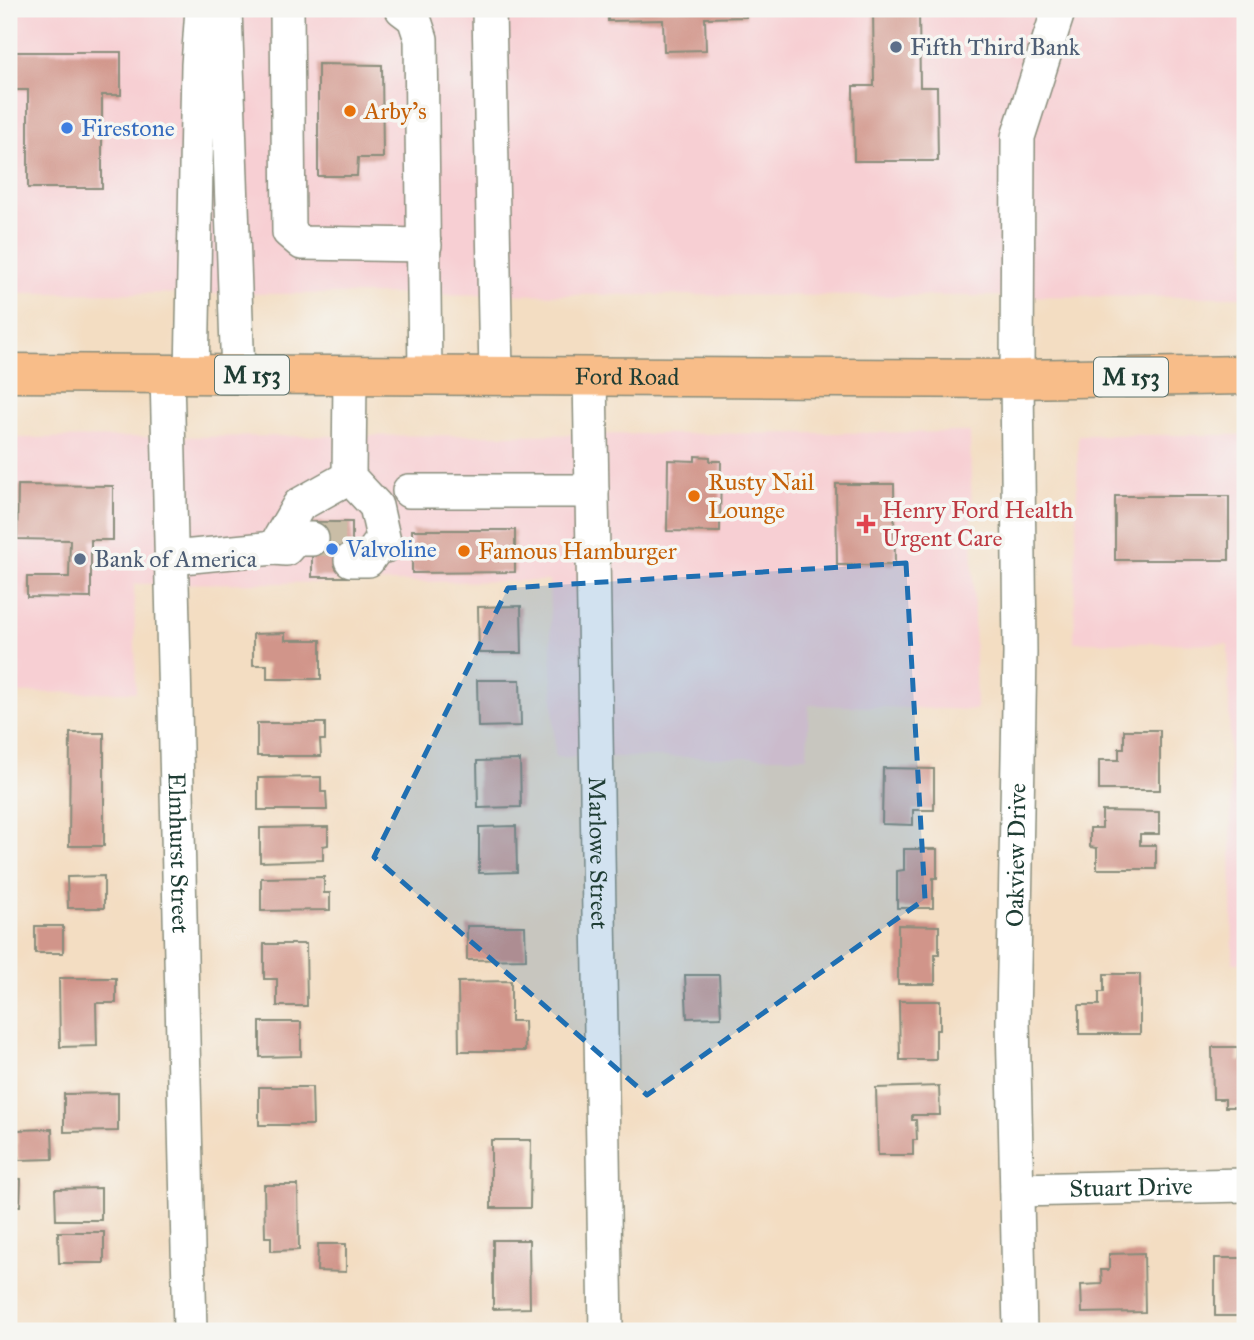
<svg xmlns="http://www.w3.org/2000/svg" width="1254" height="1340" font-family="'IM FELL Great Primer',serif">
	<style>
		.built { fill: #f7cfd3 }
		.building { fill: #d1958a }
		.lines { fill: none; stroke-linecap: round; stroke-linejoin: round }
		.minor-tunnel { stroke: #c9bda6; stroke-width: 33; stroke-dasharray: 33 17; stroke-linecap: butt }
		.minor-casing { stroke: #898d7b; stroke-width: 36 }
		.major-casing { stroke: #898d7b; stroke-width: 41 }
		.minor { stroke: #fff; stroke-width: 33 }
		.major { stroke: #f8bd89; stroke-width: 38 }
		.marked { fill: #1f6fb2; fill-opacity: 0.2; stroke: #1f6fb2; stroke-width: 5; stroke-dasharray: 14 9; stroke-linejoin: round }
		.service-dot { fill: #5c6f8a; stroke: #f6f6f2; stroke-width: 2.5 }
		.food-dot { fill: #e8710a; stroke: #f6f6f2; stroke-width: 2.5 }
		.shop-dot { fill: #3f7fe0; stroke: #f6f6f2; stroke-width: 2.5 }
		.health-dot { fill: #e0444e; stroke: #f6f6f2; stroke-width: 2.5 }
		.labels { text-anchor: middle; stroke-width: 7; stroke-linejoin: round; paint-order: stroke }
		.shield { fill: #f6f6f2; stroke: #60746d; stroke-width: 2 }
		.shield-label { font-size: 23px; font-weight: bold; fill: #1f3d34 }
		.service-label { font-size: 24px; fill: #4e5e75; stroke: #f6f6f2; text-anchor: start }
		.food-label { font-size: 24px; fill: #c56008; stroke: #f6f6f2; text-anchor: start }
		.shop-label { font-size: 24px; fill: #366cbe; stroke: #f6f6f2; text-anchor: start }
		.street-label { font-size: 24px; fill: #1f3d34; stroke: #f6f6f2 }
		.health-label { font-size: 24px; fill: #be3a42; stroke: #f6f6f2; text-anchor: start }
	</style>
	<rect width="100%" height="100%" fill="#f6f6f2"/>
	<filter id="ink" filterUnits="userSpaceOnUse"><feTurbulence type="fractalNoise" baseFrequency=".0143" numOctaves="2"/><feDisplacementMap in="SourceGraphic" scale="14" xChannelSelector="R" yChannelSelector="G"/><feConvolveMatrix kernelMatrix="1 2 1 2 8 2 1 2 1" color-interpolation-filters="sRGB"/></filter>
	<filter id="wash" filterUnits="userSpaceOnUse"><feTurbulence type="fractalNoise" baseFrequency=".00686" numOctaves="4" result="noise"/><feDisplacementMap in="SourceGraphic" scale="28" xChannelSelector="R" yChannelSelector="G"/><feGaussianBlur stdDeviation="1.57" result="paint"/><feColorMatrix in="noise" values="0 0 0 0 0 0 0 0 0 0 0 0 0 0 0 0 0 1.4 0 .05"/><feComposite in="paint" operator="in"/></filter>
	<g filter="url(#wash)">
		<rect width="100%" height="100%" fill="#f3ddc2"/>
		<path class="built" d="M9,9H1245V297L9,293Z
			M970,432L976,710L809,705L807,757H555L549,581L134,584L136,692L9,693V438Z
			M1078,435H1245V963H1233L1228,644L1074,642Z"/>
		<g id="blocks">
			<path class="building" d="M608,9H746V17L705,18L706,50L664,51L663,20L608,21Z
				M873,9H919L920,87H937L938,161H854L853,86H874Z
				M9,52H121V95H102V188H28V90H9Z
				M318,64L382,65L383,158H358L357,176H318Z
				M695,456L710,457V461H721L720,532L667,531L668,460L695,461Z
				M836,484H894L895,565H837Z
				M18,485L113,486V540H91V598L27,597V577H69L70,540L17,539Z
				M1115,496H1229V560H1115Z
				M312,522H352V577H312Z
				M412,530H515V572L412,573Z
				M521,606L522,653H479L478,607Z
				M285,633V640H321V679H267V665H253V634Z
				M477,680H520L521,726L478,727Z
				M257,723H325V740H320L321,756H257Z
				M1124,730H1160V790H1099V760H1119V748H1124Z
				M70,733H104V846H69Z
				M520,760L521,807L478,808L477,761Z
				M883,768L934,769V810H913V825L882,824Z
				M321,777V792H326L327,810H258V778Z
				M1102,811L1159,812V834H1140V845H1156V869H1097V848L1090,847V828H1102Z
				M516,826L517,872L479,873V827Z
				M328,827V845L323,846V860L260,862V828Z
				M904,849H937V878H933V908H897V871L904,870Z
				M104,876V908H68L67,877Z
				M324,877V893H330V910L261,911V878Z
				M898,925L939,926V954H935V984H898Z
				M35,926H63V953H35Z
				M467,926H525L526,959L467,960Z
				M264,944H306L307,1006H277V979H264Z
				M1104,974H1140V1034H1079V1005H1099V992H1104Z
				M685,975H719L721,1017L687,1018Z
				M59,978H116V1003H96L97,1046L60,1047Z
				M511,981V1021H524L525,1051H459L458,982Z
				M899,1001H940V1030H936V1060H900Z
				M260,1022H301V1056L260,1057Z
				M1212,1047H1238V1061H1244L1245,1073V1107H1225V1099H1213Z
				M939,1086L940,1115H912V1120H916L917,1140H913V1155H878L876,1088Z
				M259,1087H312L313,1125H259Z
				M118,1093V1131L64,1132V1094Z
				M52,1129L53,1159L18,1160L17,1130Z
				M491,1140H531L530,1208H491Z
				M9,1179H21L20,1206H9Z
				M264,1185H298L299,1250L271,1251V1237H265Z
				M101,1188V1220H56L55,1189Z
				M58,1232H104V1263H59Z
				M493,1240H529L530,1308L493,1309Z
				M318,1244H346V1272L317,1271Z
				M1144,1253L1145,1312L1082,1313L1081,1285L1102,1284L1101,1270H1109V1254Z
				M1215,1258H1243L1245,1316H1215Z"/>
		</g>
	</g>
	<g filter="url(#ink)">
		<use href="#blocks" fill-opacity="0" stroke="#898d7b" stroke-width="2"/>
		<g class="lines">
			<path class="minor-tunnel" d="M312,539L353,540"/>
			<defs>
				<g id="minor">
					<path d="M225,9L238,375"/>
					<path d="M287,9L289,232L302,243L425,245"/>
					<path d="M402,9L414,18L421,39L425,375"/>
					<path d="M489,9L496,375"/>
					<path id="s1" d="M167,375L190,1331"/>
					<path d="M192,375L198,65L202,9"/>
					<path d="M350,375L349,477L376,506L385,546L377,547L368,560H351"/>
					<path id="s2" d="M590,375L606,1331"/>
					<path d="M409,491H592"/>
					<path d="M274,548L299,505L349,477"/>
					<path d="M172,558L274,548L286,549L295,539H312"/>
					<path id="s3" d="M1017,1190L1245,1185"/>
					<path id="s4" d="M1020,1331L1013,1021L1020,653L1017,379L1018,137L1059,9"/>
				</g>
				<g id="major">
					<path id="s5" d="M9,373L1017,379L1245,375"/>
				</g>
			</defs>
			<use href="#minor" class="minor-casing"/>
			<use href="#major" class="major-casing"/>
			<use href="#minor" class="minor"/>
			<use href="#major" class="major"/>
		</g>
	</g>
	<path class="marked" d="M906,563L925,899L647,1095L374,857L508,588Z"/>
	<g class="service-dot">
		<circle cx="896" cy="47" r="7"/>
		<circle cx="80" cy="559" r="7"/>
	</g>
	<g class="food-dot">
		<circle cx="350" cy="111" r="7"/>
		<circle cx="694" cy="496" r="7"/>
		<circle cx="464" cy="551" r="7"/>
	</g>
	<g class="shop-dot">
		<circle cx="67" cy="128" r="7"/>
		<circle cx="332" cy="549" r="7"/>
	</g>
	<path class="health-dot" d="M862.5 513.5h7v7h7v7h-7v7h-7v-7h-7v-7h7z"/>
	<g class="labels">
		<g class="shield">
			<rect x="215" y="355.5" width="74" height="39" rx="5"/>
			<rect x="1094" y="357.5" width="74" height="39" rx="5"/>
		</g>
		<g class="shield-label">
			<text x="252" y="383">M 153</text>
			<text x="1131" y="385">M 153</text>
		</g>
		<g class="service-label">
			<text x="910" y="55">Fifth Third Bank</text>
			<text x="94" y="567">Bank of America</text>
		</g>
		<g class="food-label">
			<text x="364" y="119">Arby's</text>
			<text x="708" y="490">Rusty Nail<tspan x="708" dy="28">Lounge</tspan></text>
			<text x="478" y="559">Famous Hamburger</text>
		</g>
		<g class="shop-label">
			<text x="81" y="136">Firestone</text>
			<text x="346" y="557">Valvoline</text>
		</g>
		<g class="street-label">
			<text dy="8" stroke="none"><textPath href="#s5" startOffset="618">Ford Road</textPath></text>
			<text dy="8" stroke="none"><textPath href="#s1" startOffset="478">Elmhurst Street</textPath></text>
			<text dy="8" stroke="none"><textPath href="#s2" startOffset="478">Marlowe Street</textPath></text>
			<text dy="8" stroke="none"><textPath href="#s4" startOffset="476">Oakview Drive</textPath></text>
			<text dy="8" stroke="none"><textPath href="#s3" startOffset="114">Stuart Drive</textPath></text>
		</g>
		<g class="health-label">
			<text x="882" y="518">Henry Ford Health<tspan x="882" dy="28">Urgent Care</tspan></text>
		</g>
	</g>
	<rect width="1254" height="1340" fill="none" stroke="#f6f6f2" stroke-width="35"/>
</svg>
